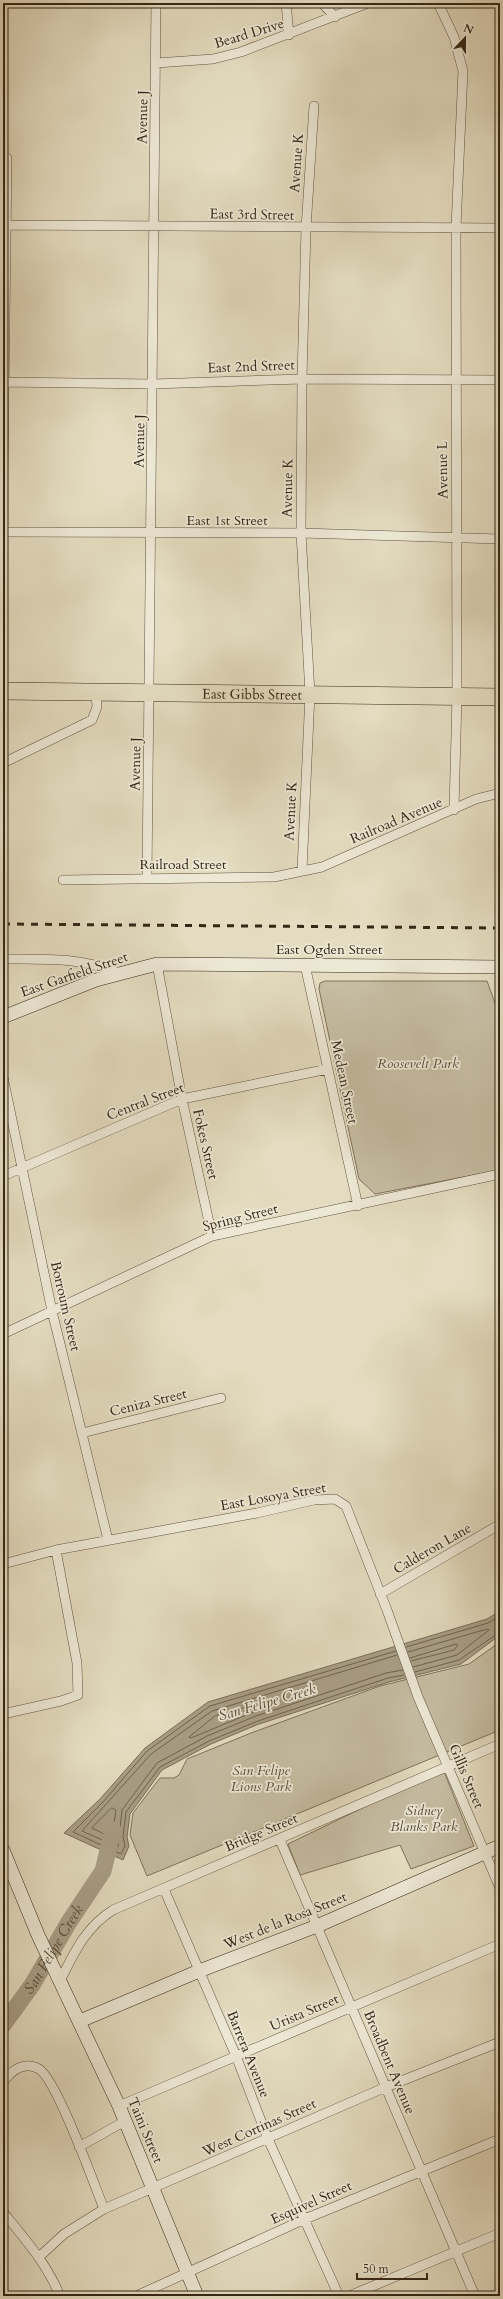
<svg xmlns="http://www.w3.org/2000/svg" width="503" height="2299" font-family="Cardo,serif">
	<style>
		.green { fill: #c6bda3; stroke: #7e725c }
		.water { fill: #a89e86; stroke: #7a6e59 }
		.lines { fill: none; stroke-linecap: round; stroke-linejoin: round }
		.shore { stroke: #6e624e; stroke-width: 1 }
		.river { stroke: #a89e86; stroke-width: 17 }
		.street-casing { stroke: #615440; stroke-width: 10 }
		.secondary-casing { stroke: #352716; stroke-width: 14 }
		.highway-casing { stroke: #352716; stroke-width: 18 }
		.street { stroke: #ede8d6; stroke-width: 9 }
		.secondary { stroke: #ede8d6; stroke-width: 13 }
		.highway { stroke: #e4dcc0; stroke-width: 17 }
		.rail { stroke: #352716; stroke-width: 3; stroke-dasharray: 7 7; stroke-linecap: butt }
		.labels { text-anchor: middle; stroke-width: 3.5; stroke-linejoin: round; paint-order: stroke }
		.street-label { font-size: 14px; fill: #352716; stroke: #ede8d6 }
		.park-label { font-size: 14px; font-style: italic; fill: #594c39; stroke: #ede8d6 }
		.water-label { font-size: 15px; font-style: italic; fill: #584b38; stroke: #ede8d6 }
	</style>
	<rect width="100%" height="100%" fill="#e4dcc0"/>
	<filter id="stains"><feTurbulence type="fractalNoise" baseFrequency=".005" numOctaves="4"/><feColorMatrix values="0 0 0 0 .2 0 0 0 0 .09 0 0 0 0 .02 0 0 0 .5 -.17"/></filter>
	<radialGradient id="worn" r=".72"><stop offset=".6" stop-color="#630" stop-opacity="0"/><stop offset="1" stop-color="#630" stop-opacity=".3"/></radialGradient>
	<path class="green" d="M325,981H487L500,1017V1170L375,1194L359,1179L319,989L320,983Z
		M500,1642V1730L147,1876L130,1835L133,1813L160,1778H174L179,1775L187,1759L251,1733L380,1686L469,1664Z
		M443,1769L474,1846L411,1869L400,1845L300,1875L288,1844Z"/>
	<path class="water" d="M500,1611V1635L461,1664L389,1682L259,1724L211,1744L162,1770L130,1814L127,1837L129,1846L123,1860L64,1833L100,1799L145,1748L208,1702L487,1619Z"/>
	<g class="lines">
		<path class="shore" d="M406,1647L488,1623L500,1616
			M396,1651L210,1706L147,1751L103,1802L73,1832L121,1854L125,1846L123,1837L126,1812L160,1767L209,1741L258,1721L388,1678L404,1675
			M408,1652L487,1629L489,1630L457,1655L413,1667
			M397,1655L212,1711L151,1754L82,1831L118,1847L122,1810L157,1763L207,1736L256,1716L386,1673L403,1670
			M410,1658L456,1644L458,1645L454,1650L411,1661
			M415,1672L459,1660L500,1632
			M273,1700L276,1701L275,1703L191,1738L189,1737L215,1716Z
			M112,1808L116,1810L112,1836L110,1837L92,1828Z"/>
		<path class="river" id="s1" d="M3,2025L32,1985L69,1922L103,1871L113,1830"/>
		<defs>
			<path id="street" d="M286,3L289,35
				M322,3L335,17
				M438,3L454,37L463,71L456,227L457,696L454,810
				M156,63L213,59L241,52L368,3
				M3,225L500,228
				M3,382L153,384L302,379L500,380
				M3,476L7,158
				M3,532L301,533L500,539
				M3,763L92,720L97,707L96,692
				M302,870L310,694L301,533L302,379L306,228L314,106
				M147,878L156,3
				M63,880L274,877L322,867L476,799L500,793
				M3,959C43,959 81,957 119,973
				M157,964L182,1099L212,1236
				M305,965L358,1206
				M3,1077L52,1311L108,1540
				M3,1176L182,1099L328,1069
				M3,1334L212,1236L500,1174
				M82,1433L221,1398
				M3,1564L56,1550L257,1513L314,1500L335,1499L346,1506L387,1610L418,1697L500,1888
				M380,1594L497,1526
				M3,1714L61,1701L78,1695L77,1663L56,1550
				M280,1840L475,2296
				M164,1889L236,2056L268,2139L339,2296
				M61,1979C75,1951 86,1927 113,1910L500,1744
				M3,2082C11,2071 24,2060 39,2069C57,2080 94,2184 104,2209
				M119,2106L500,1944
				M79,2147L125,2121
				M3,2212C25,2239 47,2264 60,2296
				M39,2257L64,2234L104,2209L386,2087L500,2042
				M136,2296L305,2219L500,2139
				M349,2296L500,2233"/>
			<path id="secondary" d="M3,1017L96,980L157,964L500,967
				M3,1850L38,1935L119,2106L197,2296
				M80,2021L199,1971L317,1926L500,1846"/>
			<g id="highway">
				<path id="s2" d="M3,691L500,697"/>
			</g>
		</defs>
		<use href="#street" class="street-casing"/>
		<use href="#secondary" class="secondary-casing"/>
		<use href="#highway" class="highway-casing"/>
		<use href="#street" class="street"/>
		<use href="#secondary" class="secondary"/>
		<use href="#highway" class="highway"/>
		<path class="rail" d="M3,924L500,928"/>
	</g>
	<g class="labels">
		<g class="street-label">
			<text transform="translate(249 33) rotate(-17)" y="5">Beard Drive</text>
			<text transform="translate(142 117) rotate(-89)" y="5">Avenue J</text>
			<text transform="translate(296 163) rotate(-86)" y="5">Avenue K</text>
			<text transform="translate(252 214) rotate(1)" y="5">East 3rd Street</text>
			<text transform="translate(251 366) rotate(-2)" y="5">East 2nd Street</text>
			<text transform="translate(139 441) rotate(-89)" y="5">Avenue J</text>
			<text transform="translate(442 470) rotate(-91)" y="5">Avenue L</text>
			<text transform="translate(287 488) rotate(-89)" y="5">Avenue K</text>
			<text x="227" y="525">East 1st Street</text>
			<text dy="5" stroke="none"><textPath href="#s2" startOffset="249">East Gibbs Street</textPath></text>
			<text transform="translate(135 764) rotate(-89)" y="5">Avenue J</text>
			<text transform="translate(290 811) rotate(-87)" y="5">Avenue K</text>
			<text transform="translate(396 820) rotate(-23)" y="5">Railroad Avenue</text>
			<text x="183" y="869">Railroad Street</text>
			<text x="329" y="954">East Ogden Street</text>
			<text transform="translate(74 974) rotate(-19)" y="5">East Garfield Street</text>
			<text transform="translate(345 1082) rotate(78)" y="5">Medean Street</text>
			<text transform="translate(145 1101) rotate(-21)" y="5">Central Street</text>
			<text transform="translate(206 1144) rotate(77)" y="5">Fokes Street</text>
			<text transform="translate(240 1217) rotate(-14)" y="5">Spring Street</text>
			<text transform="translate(66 1306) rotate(77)" y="5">Borroum Street</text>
			<text transform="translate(148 1402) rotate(-14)" y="5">Ceniza Street</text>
			<text transform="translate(273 1496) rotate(-10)" y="5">East Losoya Street</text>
			<text transform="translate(432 1548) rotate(-30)" y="5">Calderon Lane</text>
			<text transform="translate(467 1776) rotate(67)" y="5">Gillis Street</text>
			<text transform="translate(261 1832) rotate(-23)" y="5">Bridge Street</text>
			<text transform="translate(285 1920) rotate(-22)" y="5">West de la Rosa Street</text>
			<text transform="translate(304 2012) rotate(-23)" y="5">Urista Street</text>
			<text transform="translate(249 2054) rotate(68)" y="5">Barrera Avenue</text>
			<text transform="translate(390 2062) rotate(67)" y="5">Broadbent Avenue</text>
			<text transform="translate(259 2127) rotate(-24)" y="5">West Cortinas Street</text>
			<text transform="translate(146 2130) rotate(67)" y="5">Taini Street</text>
			<text transform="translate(311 2202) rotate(-24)" y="5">Esquivel Street</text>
		</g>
		<g class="park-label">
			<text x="418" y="1068">Roosevelt Park</text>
			<text x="261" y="1775">San Felipe<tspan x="261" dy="16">Lions Park</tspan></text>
			<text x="424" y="1815">Sidney<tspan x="424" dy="16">Blanks Park</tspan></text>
		</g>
		<g class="water-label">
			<text transform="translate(267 1702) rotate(-16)" y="5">San Felipe Creek</text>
			<text dy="5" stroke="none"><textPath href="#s1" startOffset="91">San Felipe Creek</textPath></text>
		</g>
	</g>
	<rect width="503" height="2299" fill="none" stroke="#e4dcc0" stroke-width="16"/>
	<rect x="4" y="4" width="495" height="2291" fill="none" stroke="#352716" stroke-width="2"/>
	<rect x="8" y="8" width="487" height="2283" fill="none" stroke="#352716"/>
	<g transform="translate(465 38) rotate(22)" stroke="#ede8d6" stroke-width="3" paint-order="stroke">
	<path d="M0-3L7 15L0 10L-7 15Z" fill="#352716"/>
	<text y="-6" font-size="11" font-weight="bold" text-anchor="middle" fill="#352716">N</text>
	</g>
	<path d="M357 2273v6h70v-6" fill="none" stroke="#352716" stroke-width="2"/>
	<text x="363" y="2273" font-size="12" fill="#352716" stroke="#ede8d6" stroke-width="3" paint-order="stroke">50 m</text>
	<rect width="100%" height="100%" filter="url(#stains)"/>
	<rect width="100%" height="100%" fill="url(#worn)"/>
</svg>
